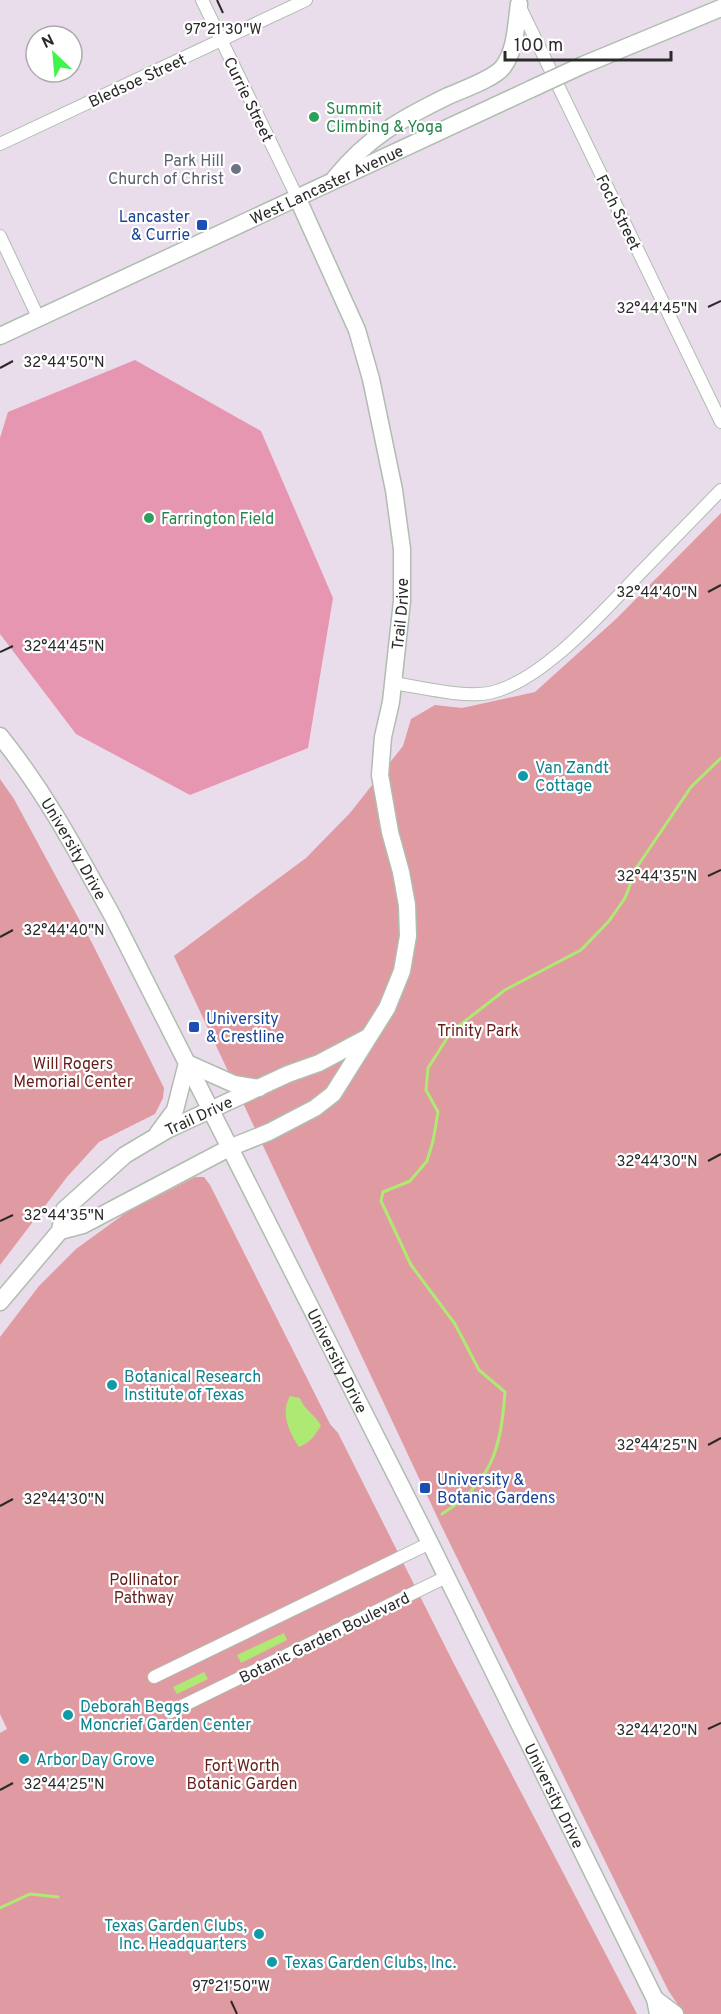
<svg xmlns="http://www.w3.org/2000/svg" width="721" height="2014" font-family="Overpass,sans-serif">
	<style>
		.green { fill: #e09aa2 }
		.pitch { fill: #e796b2 }
		.water { fill: #aeea73 }
		.lines { fill: none; stroke-linecap: round; stroke-linejoin: round }
		.stream { stroke: #aeea73; stroke-width: 3 }
		.street-casing { stroke: #b0bdb0; stroke-width: 14 }
		.secondary-casing { stroke: #b0bdb0; stroke-width: 19 }
		.street { stroke: #fff; stroke-width: 12 }
		.secondary { stroke: #fff; stroke-width: 16 }
		.secondary-bridge-casing { stroke: #b0bdb0; stroke-width: 19; stroke-linecap: butt }
		.secondary-bridge { stroke: #fff; stroke-width: 16 }
		.ticks { fill: none; stroke: #2a2a2a; stroke-width: 2 }
		.leisure-dot { fill: #2e9e5b; stroke: #fff; stroke-width: 2 }
		.worship-dot { fill: #6b7280; stroke: #fff; stroke-width: 2 }
		.transit-dot { fill: #1a4fb4; stroke: #fff; stroke-width: 2 }
		.culture-dot { fill: #0f9aa8; stroke: #fff; stroke-width: 2 }
		.labels { text-anchor: middle; stroke-width: 4.5; stroke-linejoin: round; paint-order: stroke }
		.street-label { font-size: 16px; fill: #2a2a2a; stroke: #fff }
		.leisure-label { font-size: 16px; fill: #27864d; stroke: #fff; text-anchor: start }
		.worship-label { font-size: 16px; fill: #5b616d; stroke: #fff; text-anchor: end }
		.transit-label { font-size: 16px; fill: #164399; stroke: #fff; text-anchor: start }
		.culture-label { font-size: 16px; fill: #0d838f; stroke: #fff; text-anchor: start }
		.park-label { font-size: 16px; fill: #641f1c; stroke: #fff }
		.ticks-label { font-size: 15px; text-anchor: middle; fill: #2a2a2a; stroke: #fff; stroke-width: 4.5; stroke-linejoin: round; paint-order: stroke }
	</style>
	<rect width="100%" height="100%" fill="#e9dceb"/>
	<path class="green" d="M721,513V2014H684L668,1990L440,1523L174,956L306,858L350,813L403,746L411,719L435,705L462,708L535,692L616,619Z
		M0,779L14,799L93,945L164,1088L163,1098L155,1114L99,1142L67,1177L0,1265Z
		M195,1177H204L210,1185L330,1424L338,1433L453,1662L637,2014H0V1733L7,1729L0,1714V1337L39,1286L76,1249L127,1212Z"/>
	<path class="pitch" d="M135,360L261,431L333,598L308,748L190,795L76,734L0,634V438L8,412Z"/>
	<path class="water" d="M290,1396L300,1398C304,1410 316,1415 321,1426C315,1435 310,1443 299,1447C289,1432 280,1413 290,1396Z
		M284,1633L287,1640L241,1663L237,1655Z
		M204,1672L208,1679L177,1694L173,1687Z"/>
	<g class="lines">
		<path class="stream" d="M442,1514C492,1482 501,1449 505,1392L479,1370L455,1324L411,1265L381,1201L383,1192L410,1181L427,1161L433,1141L438,1112L426,1090L428,1068L451,1032L505,990L581,950L609,921L625,898L637,867L691,787L721,758
			M0,1908L30,1894L58,1897"/>
		<defs>
			<path id="street" d="M202,0L297,197
				M519,5L721,422
				M0,144L306,0
				M0,236L38,317
				M393,683C419,687 464,698 489,693C543,682 606,608 644,569C670,542 696,516 721,490
				M154,1677L430,1543
				M170,1712L446,1577"/>
			<g id="secondary">
				<path d="M335,178C367,138 401,119 446,97C461,90 494,79 503,67C516,50 516,24 519,4"/>
				<path id="s1" d="M0,336L531,89"/>
				<path id="s2" d="M0,736C46,793 77,852 112,915L430,1543L655,1999L658,2014"/>
				<path d="M187,1063L234,1084L259,1088"/>
				<path d="M158,1133L175,1110L187,1063"/>
				<path id="s3" d="M60,1231L83,1225L229,1148L269,1132L315,1108L333,1094L387,1008L402,971L408,936L407,905L401,872L390,832L380,775L383,737L391,702L402,601V549L394,490L371,379L357,330L297,197"/>
				<path id="s4" d="M0,1302L60,1231L64,1210L125,1155L167,1130L288,1074L319,1063L368,1037"/>
				<path d="M655,1999L675,2014"/>
			</g>
		</defs>
		<use href="#street" class="street-casing"/>
		<use href="#secondary" class="secondary-casing"/>
		<use href="#street" class="street"/>
		<use href="#secondary" class="secondary"/>
		<defs>
			<path id="secondary-bridge" d="M531,89L583,65L721,8"/>
		</defs>
		<use href="#secondary-bridge" class="secondary-bridge-casing"/>
		<use href="#secondary-bridge" class="secondary-bridge"/>
	</g>
	<path class="ticks" d="M217,0L223,13M708,307L721,301M0,368L13,361M708,592L721,585M0,652L13,646M708,876L721,870M0,937L13,930M708,1161L721,1154M0,1221L13,1215M708,1445L721,1438M0,1506L13,1499M708,1729L721,1723M0,1790L13,1783M231,2001L237,2014"/>
	<g class="leisure-dot">
		<circle cx="314" cy="117" r="6"/>
		<circle cx="149" cy="518" r="6"/>
	</g>
	<circle class="worship-dot" cx="236" cy="169" r="6"/>
	<g class="transit-dot">
		<rect x="196" y="219" width="12" height="12" rx="3"/>
		<rect x="188" y="1021" width="12" height="12" rx="3"/>
		<rect x="419" y="1482" width="12" height="12" rx="3"/>
	</g>
	<g class="culture-dot">
		<circle cx="523" cy="776" r="6"/>
		<circle cx="112" cy="1385" r="6"/>
		<circle cx="68" cy="1715" r="6"/>
		<circle cx="24" cy="1759" r="6"/>
		<circle cx="259" cy="1934" r="6"/>
		<circle cx="272" cy="1962" r="6"/>
	</g>
	<g class="labels">
		<g class="street-label">
			<text transform="translate(137 80) rotate(-25)" y="6">Bledsoe Street</text>
			<text transform="translate(249 99) rotate(64)" y="6">Currie Street</text>
			<text dy="6" stroke="none"><textPath href="#s1" startOffset="360">West Lancaster Avenue</textPath></text>
			<text transform="translate(619 212) rotate(64)" y="6">Foch Street</text>
			<text dy="6" stroke="none"><textPath href="#s3" startOffset="810">Trail Drive</textPath></text>
			<text dy="6" stroke="none"><textPath href="#s2" startOffset="135">University Drive</textPath></text>
			<text dy="6" stroke="none"><textPath href="#s4" startOffset="280">Trail Drive</textPath></text>
			<text dy="6" stroke="none"><textPath href="#s2" startOffset="711">University Drive</textPath></text>
			<text transform="translate(324 1637) rotate(-26)" y="6">Botanic Garden Boulevard</text>
			<text dy="6" stroke="none"><textPath href="#s2" startOffset="1197">University Drive</textPath></text>
		</g>
		<g class="leisure-label">
			<text x="326" y="114">Summit<tspan x="326" dy="18">Climbing &amp; Yoga</tspan></text>
			<text x="161" y="524">Farrington Field</text>
		</g>
		<g class="worship-label">
			<text x="224" y="166">Park Hill<tspan x="224" dy="18">Church of Christ</tspan></text>
		</g>
		<g class="transit-label">
			<text x="190" y="222" text-anchor="end">Lancaster<tspan x="190" dy="18">&amp; Currie</tspan></text>
			<text x="206" y="1024">University<tspan x="206" dy="18">&amp; Crestline</tspan></text>
			<text x="437" y="1485">University &amp;<tspan x="437" dy="18">Botanic Gardens</tspan></text>
		</g>
		<g class="culture-label">
			<text x="535" y="773">Van Zandt<tspan x="535" dy="18">Cottage</tspan></text>
			<text x="124" y="1382">Botanical Research<tspan x="124" dy="18">Institute of Texas</tspan></text>
			<text x="80" y="1712">Deborah Beggs<tspan x="80" dy="18">Moncrief Garden Center</tspan></text>
			<text x="36" y="1765">Arbor Day Grove</text>
			<text x="247" y="1931" text-anchor="end">Texas Garden Clubs,<tspan x="247" dy="18">Inc. Headquarters</tspan></text>
			<text x="284" y="1968">Texas Garden Clubs, Inc.</text>
		</g>
		<g class="park-label">
			<text x="478" y="1036">Trinity Park</text>
			<text x="73" y="1069">Will Rogers<tspan x="73" dy="18">Memorial Center</tspan></text>
			<text x="144" y="1585">Pollinator<tspan x="144" dy="18">Pathway</tspan></text>
			<text x="242" y="1771">Fort Worth<tspan x="242" dy="18">Botanic Garden</tspan></text>
		</g>
	</g>
	<g class="ticks-label">
		<text x="223" y="34">97°21'30"W</text>
		<text x="657" y="313">32°44'45"N</text>
		<text x="64" y="367">32°44'50"N</text>
		<text x="657" y="597">32°44'40"N</text>
		<text x="64" y="651">32°44'45"N</text>
		<text x="657" y="881">32°44'35"N</text>
		<text x="64" y="935">32°44'40"N</text>
		<text x="657" y="1166">32°44'30"N</text>
		<text x="64" y="1220">32°44'35"N</text>
		<text x="657" y="1450">32°44'25"N</text>
		<text x="64" y="1504">32°44'30"N</text>
		<text x="657" y="1735">32°44'20"N</text>
		<text x="64" y="1789">32°44'25"N</text>
		<text x="231" y="1991">97°21'50"W</text>
	</g>
	<g transform="translate(54 54) rotate(334)"><circle r="28" fill="#ffffff" stroke="#aaaaaa" stroke-width="1.5"/>
	<path d="M0-4.5L10 22L0 15L-10 22Z" fill="#41f34b"/>
	<text y="-9" font-size="16" font-weight="bold" text-anchor="middle" fill="#2a2a2a">N</text>
	</g>
	<path d="M505 51v9h166v-9" fill="none" stroke="#2a2a2a" stroke-width="3"/>
	<text x="514" y="51" font-size="18" fill="#2a2a2a" stroke="#ffffff" stroke-width="4.5" paint-order="stroke">100 m</text>
</svg>
